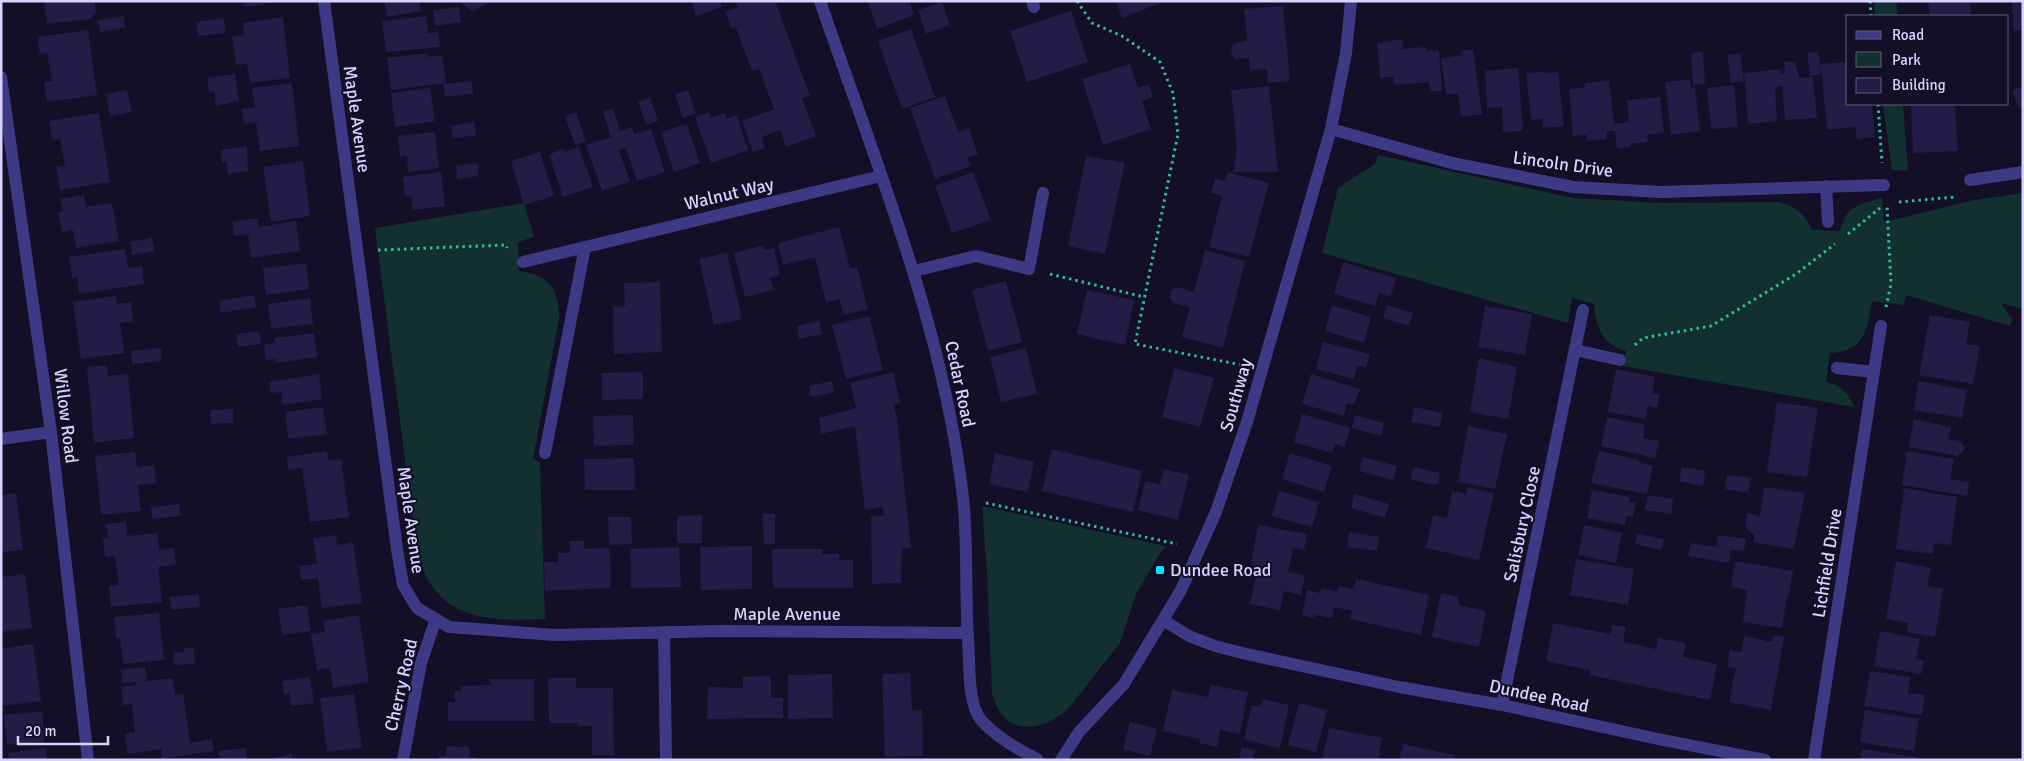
<svg xmlns="http://www.w3.org/2000/svg" width="2024" height="761" font-family="Signika,sans-serif">
	<style>
		.green { fill: #12302f }
		.building { fill: #241b47 }
		.lines { fill: none; stroke-linecap: round; stroke-linejoin: round }
		.path { stroke: #2fb8b0; stroke-width: 3; stroke-dasharray: 2.5 4; stroke-linecap: butt }
		.minor { stroke: #3d3a85; stroke-width: 12 }
		.poi-dot { fill: #00e5ff; stroke: #130f26; stroke-width: 2 }
		.labels { text-anchor: middle; stroke-width: 4; stroke-linejoin: round; paint-order: stroke }
		.street-label { font-size: 18px; fill: #d9d4ff; stroke: #130f26 }
		.poi-label { font-size: 18px; fill: #d9d4ff; stroke: #130f26; text-anchor: start }
	</style>
	<rect width="100%" height="100%" fill="#130f26"/>
	<path class="green" d="M1874,1H1896L1898,16H1875Z
		M1883,104H1903L1908,171L1892,170Z
		M1378,155L1573,198L1661,203L1778,202C1795,206 1805,213 1812,230L1840,231C1846,206 1859,204 1882,198L1884,222L1975,200L2023,193V309L2001,303L2012,320L2010,326L1906,295L1904,305L1872,301C1867,330 1865,351 1830,353L1826,382C1842,386 1848,392 1854,407L1623,366L1626,351C1602,345 1596,326 1594,304L1572,298L1568,323L1322,253L1338,188L1375,164Z
		M524,203L534,237L518,242L519,271C549,275 559,288 559,318L533,459L540,462L545,619C493,621 440,622 421,563C417,552 416,540 414,529L375,228Z
		M982,506L1166,546L1159,555L1136,594L1120,643L1068,709C1040,734 1002,736 992,693L987,573Z"/>
	<path class="building" d="M44,1H94L96,12L91,19L47,24Z
		M243,1H279V2L244,7Z
		M384,1H419L421,11L387,17Z
		M459,1H492L472,12Z
		M691,1H720L722,7L696,16Z
		M735,1H775L810,96L802,98L816,136L786,147L780,130L762,137L765,148L753,152L742,121L774,109L759,69L752,71L736,28L732,29L725,12L738,7Z
		M868,1H909L914,15L877,29Z
		M1116,1H1166L1122,18Z
		M1928,1H1970L1971,16H1930Z
		M2012,1H2023V30L2014,31Z
		M942,2L950,25L926,34L918,10Z
		M1283,6L1290,81L1268,83L1267,69L1250,70L1249,58L1236,59L1232,55L1231,47L1237,42L1247,41L1244,9Z
		M459,7L461,22L435,26L433,10Z
		M1071,11L1088,62L1027,82L1010,31Z
		M124,16L125,28L100,32L98,20Z
		M426,16L428,33L438,32L440,47L386,52L382,21Z
		M283,17L290,78L250,83L247,64L236,65L232,37L244,35L243,23Z
		M224,18L226,33L198,36L196,22Z
		M911,29L935,97L902,109L878,41Z
		M88,30L97,95L47,102L44,82L52,81L47,53L40,54L37,37Z
		M1402,39L1403,49L1426,47L1427,51L1439,50L1442,91H1430L1429,82L1395,85L1393,77L1380,78L1377,43Z
		M1473,49L1482,114L1461,117L1458,93L1446,95L1441,58L1462,55L1461,51Z
		M1703,52L1705,84L1693,85L1691,53Z
		M1818,52L1820,64L1848,62V104H1872L1875,137L1857,139L1855,127L1827,130L1821,67L1820,75L1810,76L1807,53Z
		M428,53V57L442,55L446,83L391,90L387,58Z
		M1740,53L1744,81L1731,83L1727,55Z
		M1795,61L1799,78L1813,77L1817,118L1785,120L1782,86L1775,87L1777,121L1748,124L1744,73L1780,69L1781,74L1785,73L1784,62Z
		M1130,64L1138,88L1149,84L1153,97L1142,101L1151,129L1103,145L1082,79Z
		M1518,68L1523,131L1503,132L1502,107L1487,108L1485,71Z
		M1546,71V73L1558,72L1564,126L1543,128L1542,119L1531,120L1526,73Z
		M235,74L239,101L216,106L214,91L209,92L207,78Z
		M1690,79L1691,88H1695L1700,131L1671,135L1665,82Z
		M1609,80L1614,124L1629,122L1627,100L1660,97L1664,133L1647,135L1648,142L1630,144V147L1617,148L1615,131H1607V139L1587,141V135L1573,136L1569,89L1585,87L1584,83Z
		M472,81L473,94L445,97L443,84Z
		M292,83L299,146L260,151L256,122L244,124L242,109L255,107L252,88Z
		M1734,85L1738,127L1711,129L1707,88Z
		M1269,86L1278,172H1233L1237,149L1231,90Z
		M2023,86V107L2019,108L2012,91Z
		M430,88L435,121L395,127L391,93Z
		M127,90L132,112L110,116L106,94Z
		M688,90L696,113L683,118L675,94Z
		M945,96L958,132L969,128L978,154L967,158L971,166L935,179L910,108Z
		M650,97L658,121L646,125L638,102Z
		M1911,104H1955L1958,151L1913,153Z
		M613,108L620,131L632,127L634,134L651,129L665,172L637,181L626,148L619,150L630,181L602,191L586,145L611,137L603,112Z
		M576,112L586,142L575,145L565,116Z
		M709,112L711,118L725,113L726,119L737,115L748,150L711,163L695,117Z
		M99,113L110,182L60,190L56,167L65,166L63,155L60,139L52,140L49,121Z
		M474,122L476,135L453,139L451,126Z
		M687,124L700,163L674,172L661,132Z
		M435,132L439,168L408,172L407,156L400,157L398,136Z
		M247,146L248,171L228,174L226,162L222,163L221,150Z
		M579,147L593,187L563,197L549,155L563,148L564,152Z
		M540,152L554,196L524,205L511,161Z
		M1086,156L1125,163L1105,254L1068,246Z
		M303,161L310,216L271,222L263,167Z
		M477,163L479,176L457,179L456,166Z
		M441,172L445,206L413,210L411,196L405,197L403,177Z
		M973,172L991,220L952,233L935,186Z
		M1228,172L1269,183L1249,257L1209,247L1222,196L1211,193L1215,178L1225,181Z
		M84,195L86,207L112,203L119,241L76,248L73,230L62,232L58,212L63,211L60,199Z
		M258,218L259,227L296,221L300,251L251,258L248,234L234,236L232,222Z
		M839,227L850,268L857,267L868,309L844,315L839,299L826,303L815,257L783,265L778,243Z
		M152,238L155,251L132,255L130,242Z
		M763,245L764,250L774,248L780,275L770,278L774,290L745,297L734,253Z
		M125,249L128,268L142,266L144,284L79,294L77,277L72,278L69,257Z
		M1205,250L1245,261L1223,348L1182,337L1190,307L1173,303L1170,297L1171,291L1177,287L1194,292Z
		M727,253L742,319L714,325L699,259Z
		M1343,262L1396,278L1391,297L1379,293L1375,306L1334,294Z
		M306,263L309,289L266,295L263,268Z
		M1006,281L1022,342L988,351L972,290Z
		M660,282L662,352L614,354L613,307L625,306L624,283Z
		M1087,290L1134,300L1125,345L1077,334Z
		M254,295L256,307L221,313L219,301Z
		M116,296L117,304L131,302L133,322L120,323L124,353L81,359L73,302Z
		M310,298L313,324L271,329L268,304Z
		M1332,305L1371,317L1364,343L1325,331Z
		M1387,305L1413,313L1409,326L1383,318Z
		M1485,306L1532,314L1525,355L1478,347Z
		M1930,315L1970,322L1966,344L1980,346L1973,384L1919,375Z
		M869,316L883,370L846,379L832,325Z
		M819,321L822,334L799,339L797,326Z
		M259,331L261,344L238,347L236,334Z
		M314,333L317,357L276,363V359L266,360L264,344L275,343L274,338Z
		M1323,342L1370,354L1366,368L1357,366L1354,379L1316,369Z
		M161,348L162,361L132,364L131,351Z
		M1026,348L1037,394L1001,402L990,357Z
		M1479,358L1517,367L1508,419L1470,412Z
		M107,365L108,376L128,374L134,438L94,443L87,367Z
		M1174,368L1214,378L1200,427L1162,417Z
		M1616,369L1655,377L1652,394H1660L1657,408L1648,406L1646,419L1608,412Z
		M643,372V399L602,400V373Z
		M893,372L900,403L893,404L897,418L911,548H902L901,583L872,584L871,516H884L883,507L865,510L855,426L821,434L819,418L856,408L850,383Z
		M319,374L322,399L283,405L281,392L271,393L269,382Z
		M1311,374L1360,389L1354,405L1347,403L1344,416L1302,404Z
		M832,381L834,392L811,397L809,386Z
		M1918,381L1967,390L1962,418L1914,410Z
		M1777,402L1818,408L1807,477L1767,472Z
		M323,407L327,434L288,439L285,412Z
		M1414,407L1443,413L1440,427L1411,422Z
		M233,409V423L211,424L210,410Z
		M1302,414L1350,428L1345,447L1335,444L1332,453L1294,442Z
		M633,415L634,445L594,446L593,416Z
		M1355,415L1384,423L1381,436L1352,428Z
		M1607,417L1645,425L1643,438L1659,441L1655,458L1601,446Z
		M1914,419L1951,427L1948,439L1960,441L1965,447L1963,452L1957,456L1909,447Z
		M1468,426L1507,434L1495,489L1458,482Z
		M1052,449L1142,471L1133,512L1042,491Z
		M327,451L329,461L341,459L349,517L310,522L302,468L288,470L287,457Z
		M1599,451L1639,460L1638,462L1653,466L1647,494L1591,483Z
		M1907,451L1954,459L1950,479L1969,482L1967,496L1902,485Z
		M135,452L137,467L154,465L156,483L138,485L141,511L101,515L95,456Z
		M995,453L1034,462L1028,492L989,484Z
		M1290,453L1332,466L1324,492L1282,479Z
		M1363,457L1397,466L1393,480L1359,471Z
		M634,458L635,490H585L584,459Z
		M1413,467L1440,473L1437,485L1411,480Z
		M1682,467L1705,471L1703,486L1679,481Z
		M1164,469L1189,475L1178,520L1138,510L1145,481L1160,484Z
		M1727,475L1751,478L1748,493L1725,489Z
		M1467,487L1494,493L1479,560L1426,548L1433,515L1447,518L1452,491L1466,494Z
		M1764,487L1805,493L1794,549L1753,542L1755,534L1749,532L1745,526L1747,513L1760,516Z
		M1904,488L1957,497L1951,545L1934,543L1933,554L1896,549Z
		M1592,490L1630,497L1629,501L1636,503L1633,517L1627,516L1625,525L1587,518Z
		M1279,491L1319,502L1312,527L1272,516Z
		M16,493L23,550L1,552V495Z
		M1354,494L1389,504L1385,518L1351,508Z
		M1648,495L1673,499L1671,514L1645,510Z
		M179,504L180,516L152,519L151,507Z
		M762,514H775V544H764Z
		M702,515V543H677V516Z
		M608,517H631L632,544L609,545Z
		M126,522L127,536L158,533L159,550L174,548L176,565L158,567L162,602L111,607L109,586L119,585L117,571L115,556L105,557L103,539L108,538L106,524Z
		M1258,525L1307,534L1304,550L1293,548L1288,572L1305,576L1301,595L1284,591L1280,610L1250,604L1258,566L1251,565Z
		M1584,525L1622,533L1616,563L1578,555Z
		M1349,532L1379,537L1377,551L1347,547Z
		M1637,534L1664,539L1661,550L1635,544Z
		M336,535L337,545L353,542L362,603L322,608L318,578L301,580L299,566L317,564L313,538Z
		M1718,535L1746,539L1744,551L1731,550L1729,563L1688,556L1691,543L1716,547Z
		M570,541H584V549L610,548L611,588L545,591L544,562H558V553H570Z
		M752,546V589L701,590L700,547Z
		M679,547L681,587L631,588L630,549Z
		M772,549H822V554H839V560H853V588H773Z
		M1576,559L1634,569L1628,605L1570,595Z
		M1735,561L1793,571L1789,596H1787L1782,628L1743,622L1747,590L1731,587Z
		M1896,561L1931,568L1927,586L1943,589L1935,637L1907,632L1908,623L1886,619Z
		M25,574L32,628L1,632V577Z
		M1356,579L1429,595L1421,635L1350,619L1352,611L1334,607L1332,618L1315,615L1314,618L1302,615L1307,590L1320,593L1321,588L1337,592L1339,586L1354,589Z
		M1441,593L1459,597L1458,605L1486,611L1479,647L1432,637Z
		M199,594L200,607L171,610L170,597Z
		M307,605L311,631L282,635L278,609Z
		M159,613L164,660L123,664L120,638H116L114,617Z
		M359,615L369,682L333,688L330,668L317,670L311,634L325,632L323,621Z
		M1553,623L1610,634L1612,625L1626,627L1623,642L1656,649L1658,638L1686,643L1683,657L1717,664L1710,700L1589,675L1590,670L1546,661Z
		M1880,631L1920,639L1916,659L1924,660L1921,674L1874,666Z
		M1773,635L1784,637L1771,710L1729,702L1736,668L1727,667L1730,650L1741,652L1744,636L1772,642Z
		M33,644L41,701L1,706V649Z
		M184,648H194L195,664L174,665L173,653L184,652Z
		M145,667L147,681L173,678L175,695L183,694L190,743L212,739L214,751L162,759L161,749L127,754L125,734L135,732L132,704L123,705L121,687L136,685V682L122,683L121,670Z
		M1870,671L1910,677L1908,693L1925,695L1922,715L1864,706Z
		M910,673L912,711L922,710L923,756L885,757L882,674Z
		M832,674L833,718L788,719V675Z
		M771,676V698H783V718L707,719L708,687L743,688V677Z
		M310,677L314,703L291,706L289,693L284,694L282,681Z
		M548,678H576V688H613L614,755H592V726H577V723H549Z
		M490,679H534V721H448V702H455L454,691H461L460,686L491,685Z
		M1211,685L1248,692L1240,734L1220,730L1217,747L1199,743L1200,739L1163,731L1172,690L1208,697Z
		M354,694L362,748L327,752L320,698Z
		M1262,699L1289,705L1280,748L1244,740L1252,705L1260,707Z
		M1299,703L1327,710L1316,752L1288,745Z
		M1865,710L1919,719L1914,751L1860,742Z
		M42,711L45,741L7,745L4,715Z
		M1130,722L1157,729L1150,756L1123,749Z
		M1329,728L1382,738L1378,760H1322Z
		M1403,744L1454,755L1453,760H1399Z
		M446,746L469,747V757H475V760H439V756H446Z
		M1242,747L1255,750L1253,760H1239Z
		M46,748L47,760H9L8,753Z
		M246,748L247,760H220L218,751Z
		M1862,749L1917,757V760H1860Z
		M292,754L293,760H275L274,758Z"/>
	<g class="lines">
		<path class="path" d="M1077,1L1092,23L1122,36L1160,62L1173,93L1178,134L1135,344L1242,365
			M1870,1L1871,16
			M1878,104L1882,163
			M1899,202L1955,197
			M1848,234L1880,208
			M378,250L506,245L507,248
			M1050,274L1144,297
			M1886,307L1891,284L1887,206
			M1635,345L1643,338L1711,326L1796,274L1835,244
			M986,503L1177,544"/>
		<path class="minor" d="M324,1L397,549L403,585L417,608L449,627L555,635L720,631L968,633
			M820,1C876,164 943,325 963,497C968,545 965,593 968,640C970,661 967,703 981,720C996,737 1017,749 1037,759
			M1032,1L1034,7
			M1,77L51,432L88,760
			M1331,129L1452,163L1573,187L1661,192L1884,185
			M1970,180L2023,172
			M1826,186L1828,222
			M523,262L881,176
			M914,271L976,256L1029,269L1043,193
			M1575,350L1620,360
			M1837,368L1874,372
			M1,439L51,432
			M545,453L585,247
			M1163,620L1189,636L1215,646L1242,653L1399,687L1502,705L1658,739L1765,760
			M664,632L666,760
			M1502,705L1583,310
			M403,760L421,663L436,619
			M1061,760L1079,732L1124,684L1181,590L1216,512L1247,422L1331,129L1346,53L1351,1
			M1814,760L1881,326"/>
	</g>
	<rect class="poi-dot" x="1155" y="565" width="10" height="10" rx="2.5"/>
	<g class="labels">
		<g class="street-label">
			<text transform="translate(357 119) rotate(82)" y="6">Maple Avenue</text>
			<text transform="translate(1563 164) rotate(8)" y="6">Lincoln Drive</text>
			<text transform="translate(729 194) rotate(-13)" y="6">Walnut Way</text>
			<text transform="translate(960 384) rotate(78)" y="6">Cedar Road</text>
			<text transform="translate(1236 395) rotate(-74)" y="6">Southway</text>
			<text transform="translate(66 416) rotate(83)" y="6">Willow Road</text>
			<text transform="translate(411 520) rotate(82)" y="6">Maple Avenue</text>
			<text transform="translate(1522 524) rotate(-78)" y="6">Salisbury Close</text>
			<text transform="translate(1827 563) rotate(-81)" y="6">Lichfield Drive</text>
			<text x="787" y="620">Maple Avenue</text>
			<text transform="translate(401 685) rotate(-77)" y="6">Cherry Road</text>
			<text transform="translate(1539 696) rotate(12)" y="6">Dundee Road</text>
		</g>
		<g class="poi-label">
			<text x="1170" y="576">Dundee Road</text>
		</g>
	</g>
	<rect width="2024" height="761" fill="none" stroke="#d9d4ff" stroke-width="5"/>
	<rect x="1846" y="15" width="162" height="90" fill="#130f26" stroke="#625e7d"/>
	<rect x="1856" y="31" width="25" height="8" fill="#3d3a85" stroke="#625e7d"/>
	<text x="1892" y="40" font-size="15" fill="#d9d4ff">Road</text>
	<rect x="1856" y="52" width="25" height="15" fill="#12302f" stroke="#625e7d"/>
	<text x="1892" y="65" font-size="15" fill="#d9d4ff">Park</text>
	<rect x="1856" y="78" width="25" height="15" fill="#241b47" stroke="#625e7d"/>
	<text x="1892" y="90" font-size="15" fill="#d9d4ff">Building</text>
	<path d="M18 736v8h90v-8" fill="none" stroke="#d9d4ff" stroke-width="2.5"/>
	<text x="25" y="736" font-size="15" fill="#d9d4ff" stroke="#130f26" stroke-width="4" paint-order="stroke">20 m</text>
</svg>
